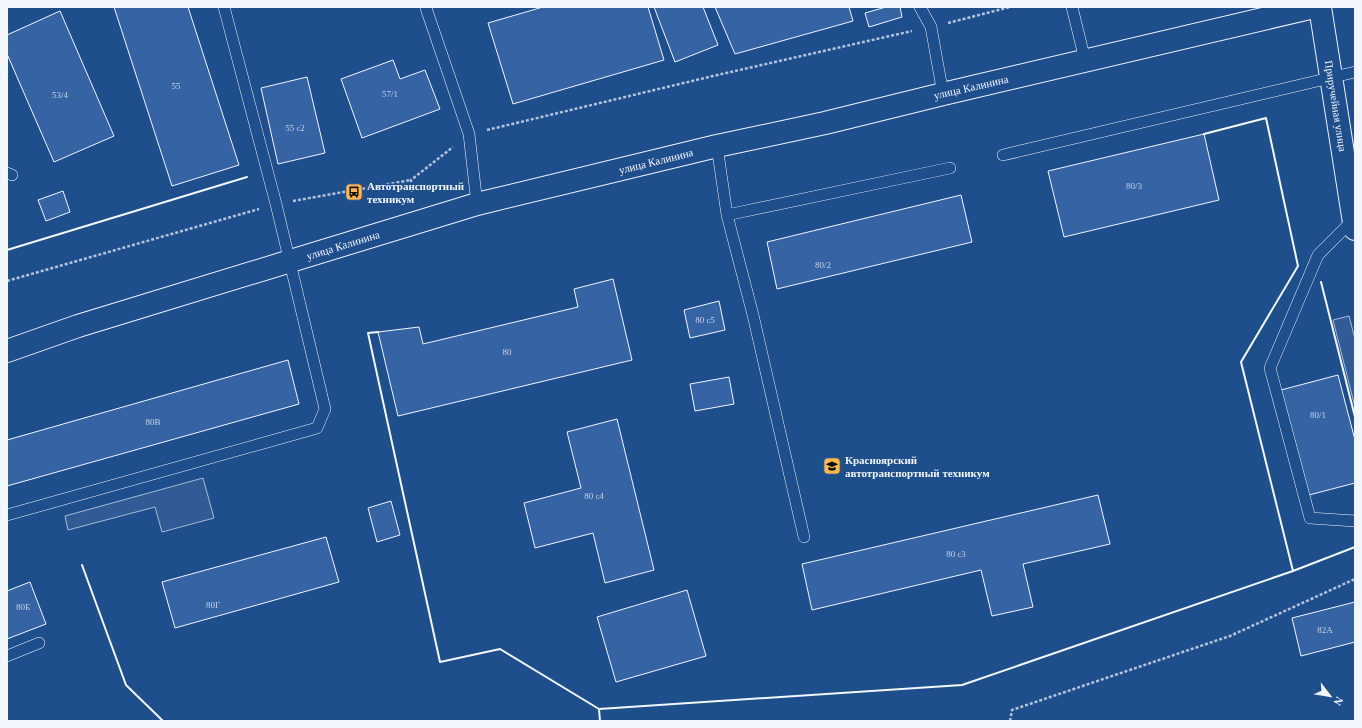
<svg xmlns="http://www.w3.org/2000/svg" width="1362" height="728" font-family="Georgia,serif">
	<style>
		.parking { fill: #305b95; stroke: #a8bbd7 }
		.building { fill: #3563a3; stroke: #f2f6ff }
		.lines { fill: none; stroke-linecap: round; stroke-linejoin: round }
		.service-casing { stroke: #f2f6ff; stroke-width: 12 }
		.minor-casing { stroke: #f2f6ff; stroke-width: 24 }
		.primary-casing { stroke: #f2f6ff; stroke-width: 24 }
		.path { stroke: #b3c4dc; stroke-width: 2.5; stroke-dasharray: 3 2; stroke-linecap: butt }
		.service { stroke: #1f4e8c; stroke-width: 11 }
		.minor { stroke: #1f4e8c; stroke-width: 22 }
		.primary { stroke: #1f4e8c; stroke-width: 22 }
		.wall { stroke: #f2f6ff; stroke-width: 2 }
		.labels { text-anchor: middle; stroke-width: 3; stroke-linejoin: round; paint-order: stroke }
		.number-label { font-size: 9px; fill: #c3d1e8 }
		.street-label { font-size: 11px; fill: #f2f6ff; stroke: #1f4e8c }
		.poi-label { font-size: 11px; font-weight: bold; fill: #f2f6ff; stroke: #1f4e8c; text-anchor: start }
	</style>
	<rect width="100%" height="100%" fill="#1f4e8c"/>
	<path class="parking" d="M1349,316L1355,339V407L1333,320Z
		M203,478L214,518L162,532L155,507L68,530L65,516Z"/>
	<path class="building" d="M114,7H188L239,165L172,186Z
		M543,7H648L664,60L513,104L488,23Z
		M654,7H703L718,45L675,62Z
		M715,7H849L853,21L735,54Z
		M886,7H900L902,17L869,27L865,13Z
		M60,11L114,136L54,162L7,54V35Z
		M393,60L400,79L425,70L440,109L362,138L341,79Z
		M307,77L325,153L278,164L261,88Z
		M1204,134L1219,200L1064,237L1048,171Z
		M63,191L70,212L46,221L38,200Z
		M961,195L972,242L777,289L767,242Z
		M613,279L632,360L398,416L378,332L419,327L423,344L578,307L574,289Z
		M719,301L725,330L690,338L684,310Z
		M288,360L299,404L7,486V440Z
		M1338,375L1355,440V483L1309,495L1281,390Z
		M729,377L734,404L695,411L690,384Z
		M617,419L654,570L605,583L593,533L535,548L524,503L581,488L567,432Z
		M1098,495L1110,544L1023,564L1033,607L992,616L981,570L812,610L802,564Z
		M391,501L400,535L377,542L368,508Z
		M326,537L339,582L175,628L162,582Z
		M30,582L46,624L7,639V591Z
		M687,590L706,656L616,682L597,617Z
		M1355,602V642L1301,656L1292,618Z"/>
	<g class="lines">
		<defs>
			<path id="service" d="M920,7L931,27L943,94
				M1072,7L1085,60
				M426,8L469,134L477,204
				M717,146L727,215L753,315L804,537
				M1003,155L1355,72
				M7,173L12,175
				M727,215L950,168
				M1353,220L1318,255L1270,368L1310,518L1355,521
				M7,515L317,428L325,409L276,204L224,7
				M7,656L39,643"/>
			<path id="minor" d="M1320,7L1355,229"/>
			<path id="primary" d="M7,351L78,326L477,204L717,146L825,123L943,94L1314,7"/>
		</defs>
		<use href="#service" class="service-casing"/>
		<use href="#minor" class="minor-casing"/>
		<use href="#primary" class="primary-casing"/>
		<path class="path" d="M948,23L1010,7
			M487,130L713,76L912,31
			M412,192L411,180L453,147
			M293,201L411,180
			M7,281L259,209
			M1010,721L1012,710L1230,636L1355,579"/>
		<use href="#service" class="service"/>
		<use href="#minor" class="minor"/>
		<use href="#primary" class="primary"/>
		<path class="wall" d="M7,250L247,177
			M1321,282L1355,417
			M378,332L368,333L440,662L500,649L599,709L962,685L1293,571L1241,362L1298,266L1266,118L1204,134
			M82,565L126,685L163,721
			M1293,571L1355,547
			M599,709L600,721"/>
	</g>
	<defs>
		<symbol id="bus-square" viewBox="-11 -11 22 22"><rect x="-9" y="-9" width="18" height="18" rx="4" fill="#ffb74d" stroke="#1f4e8c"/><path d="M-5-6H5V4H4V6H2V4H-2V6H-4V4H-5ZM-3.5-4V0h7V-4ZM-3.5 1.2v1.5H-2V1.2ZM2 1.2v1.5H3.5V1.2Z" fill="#111"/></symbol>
		<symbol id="university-square" viewBox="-11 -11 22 22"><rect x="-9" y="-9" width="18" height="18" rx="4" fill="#ffb74d" stroke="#1f4e8c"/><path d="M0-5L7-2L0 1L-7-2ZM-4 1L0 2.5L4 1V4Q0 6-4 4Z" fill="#111"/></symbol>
	</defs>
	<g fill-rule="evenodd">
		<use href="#bus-square" x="344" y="182" width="20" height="20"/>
		<use href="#university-square" x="822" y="456" width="20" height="20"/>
	</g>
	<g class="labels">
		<g class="number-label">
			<text x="176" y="89">55</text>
			<text x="390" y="97">57/1</text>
			<text x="60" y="98">53/4</text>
			<text x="295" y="131">55 с2</text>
			<text x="1134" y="189">80/3</text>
			<text x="823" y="268">80/2</text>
			<text x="705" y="323">80 с5</text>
			<text x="507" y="355">80</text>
			<text x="1318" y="418">80/1</text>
			<text x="153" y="425">80В</text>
			<text x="594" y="499">80 с4</text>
			<text x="956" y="557">80 с3</text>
			<text x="213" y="608">80Г</text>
			<text x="23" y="610">80Б</text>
			<text x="1325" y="633">82А</text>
		</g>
		<g class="street-label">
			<text transform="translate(971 87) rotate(-13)" y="4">улица Калинина</text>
			<text transform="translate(1336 106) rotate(81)" y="4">Приручейная улица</text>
			<text transform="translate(656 161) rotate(-14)" y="4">улица Калинина</text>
			<text transform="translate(343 245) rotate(-17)" y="4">улица Калинина</text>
		</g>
		<g class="poi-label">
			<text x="367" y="190">Автотранспортный<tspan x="367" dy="13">техникум</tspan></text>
			<text x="845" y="464">Красноярский<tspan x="845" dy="13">автотранспортный техникум</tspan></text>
		</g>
	</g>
	<rect width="1362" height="728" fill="none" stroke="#f2f6ff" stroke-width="16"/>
	<g transform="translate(1330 696) rotate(121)" stroke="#1f4e8c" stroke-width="3" paint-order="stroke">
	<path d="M0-3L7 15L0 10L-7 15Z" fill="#f2f6ff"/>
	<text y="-6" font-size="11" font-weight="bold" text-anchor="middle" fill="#f2f6ff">N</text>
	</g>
</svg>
